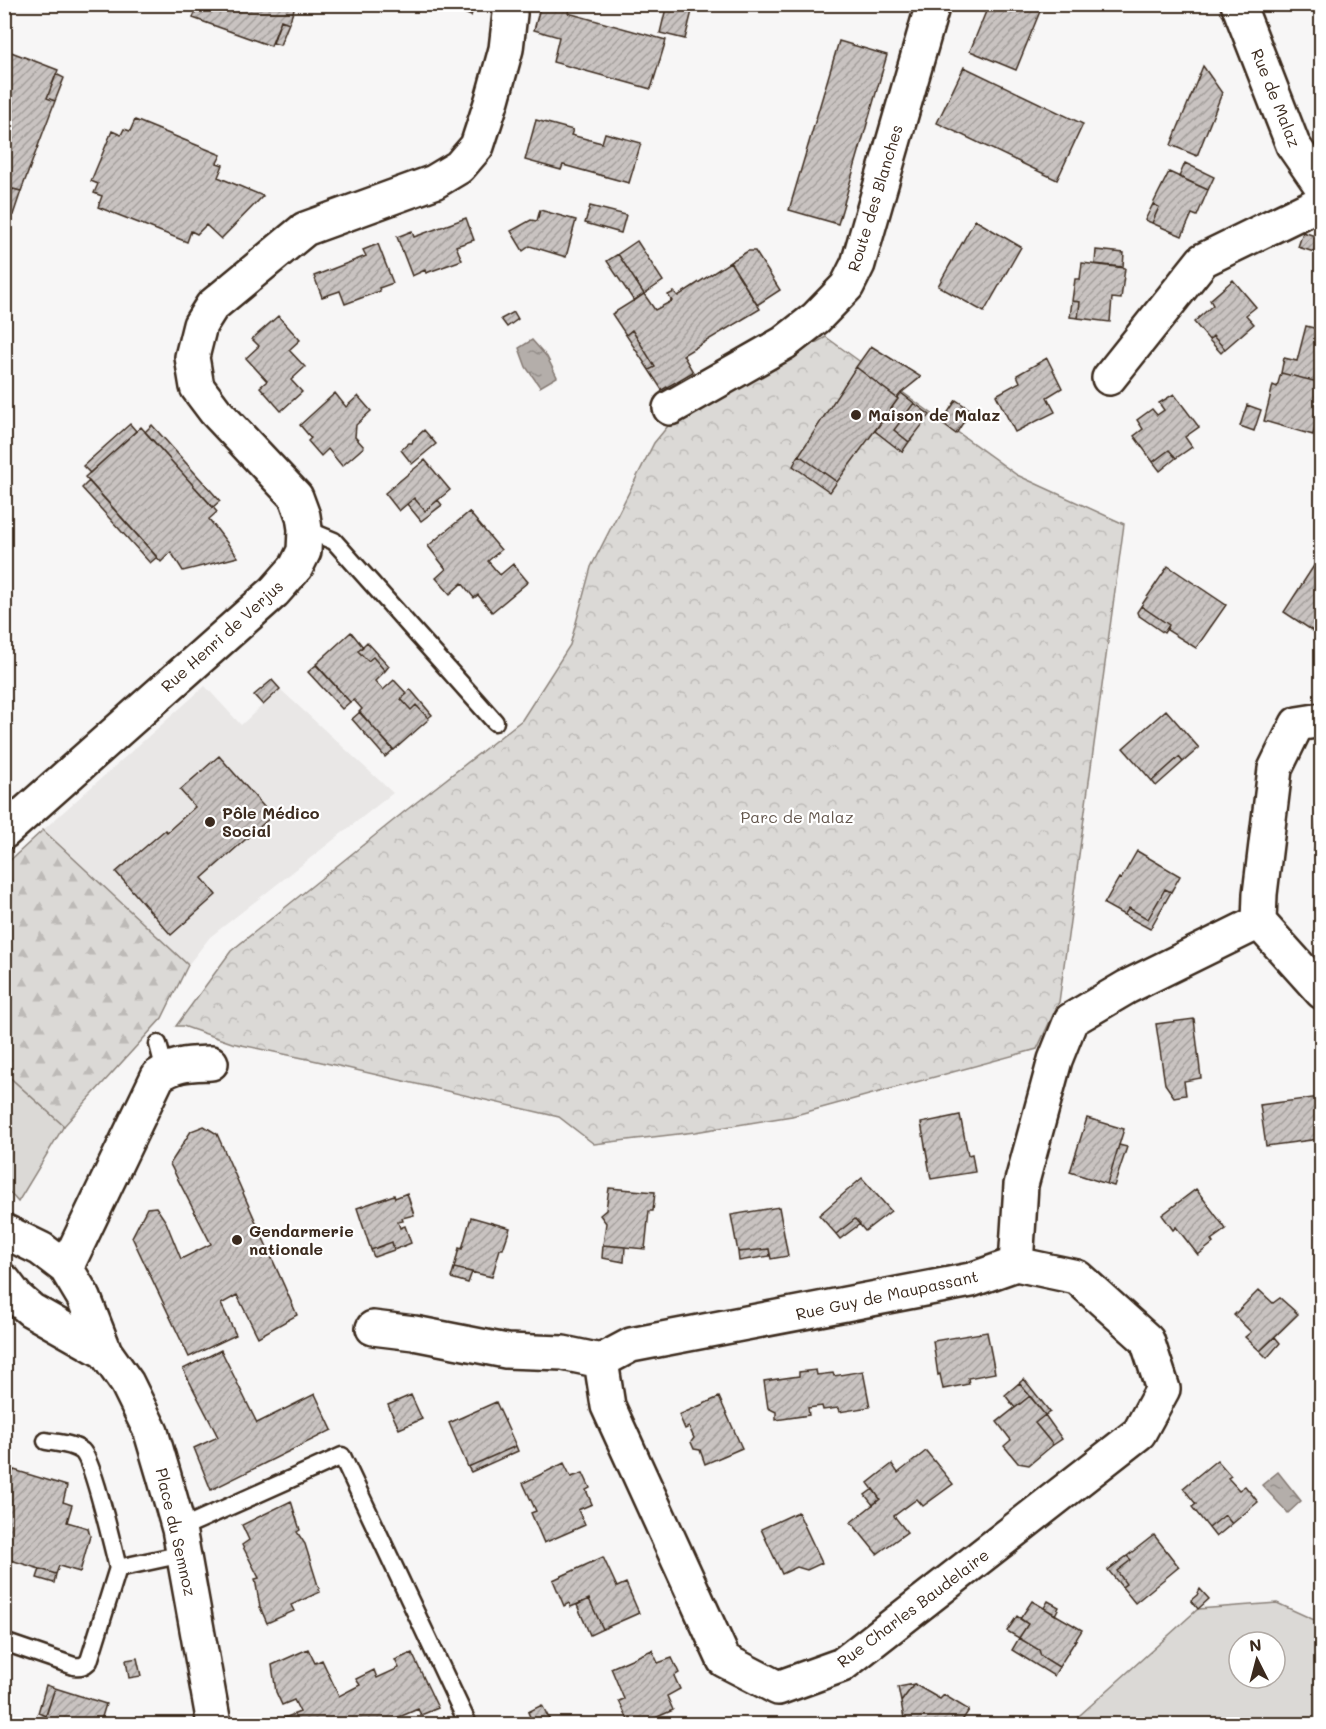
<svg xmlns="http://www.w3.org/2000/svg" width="1326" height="1729" font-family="Mali,sans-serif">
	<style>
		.built { fill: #e9e7e6 }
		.green { fill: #dbd9d6; stroke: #8b827a; stroke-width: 1.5; fill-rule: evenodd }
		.forest { fill: url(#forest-firs); stroke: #8b827a; stroke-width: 1.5 }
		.park { fill: url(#park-crowns); stroke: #8b827a; stroke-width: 1.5 }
		.water { fill: url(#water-ripples); stroke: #847972; stroke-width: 1.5 }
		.building { fill: url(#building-hatch); stroke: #3b2a1e; stroke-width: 1.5 }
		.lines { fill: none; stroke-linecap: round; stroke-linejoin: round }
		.lane-casing { stroke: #3b2a1e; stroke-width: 21 }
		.street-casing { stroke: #3b2a1e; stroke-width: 38 }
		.lane { stroke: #fff; stroke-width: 16 }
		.street { stroke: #fff; stroke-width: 33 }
		.poi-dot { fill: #3b2a1e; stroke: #fff; stroke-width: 2 }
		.labels { text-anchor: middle; stroke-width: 4.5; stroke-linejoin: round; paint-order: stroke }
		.street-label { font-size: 16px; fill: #3b2a1e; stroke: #fff }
		.poi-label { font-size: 16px; font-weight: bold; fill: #3b2a1e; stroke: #fff; text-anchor: start }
		.park-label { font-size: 16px; fill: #63564c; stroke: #fff }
	</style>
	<defs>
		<pattern id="forest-firs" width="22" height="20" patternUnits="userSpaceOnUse" patternTransform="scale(1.5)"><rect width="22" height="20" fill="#dbd9d6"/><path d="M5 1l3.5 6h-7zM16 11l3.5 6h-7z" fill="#bdbab7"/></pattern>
		<pattern id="park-crowns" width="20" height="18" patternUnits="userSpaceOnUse" patternTransform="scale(1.5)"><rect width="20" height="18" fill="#dbd9d6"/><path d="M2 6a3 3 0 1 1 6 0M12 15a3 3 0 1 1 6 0" fill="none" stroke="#bdbab7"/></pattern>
		<pattern id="water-ripples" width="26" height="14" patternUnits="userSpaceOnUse" patternTransform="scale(1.5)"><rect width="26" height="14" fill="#b4aeaa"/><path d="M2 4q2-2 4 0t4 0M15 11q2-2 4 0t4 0" fill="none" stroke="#948e8a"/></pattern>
		<pattern id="building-hatch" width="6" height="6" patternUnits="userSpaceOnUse" patternTransform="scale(1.5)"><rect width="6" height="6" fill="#c9c3c1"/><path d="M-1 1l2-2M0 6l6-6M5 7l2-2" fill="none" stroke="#a49f9c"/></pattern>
	</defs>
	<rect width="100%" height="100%" fill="#f7f6f6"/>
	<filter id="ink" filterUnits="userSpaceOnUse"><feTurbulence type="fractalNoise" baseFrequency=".0167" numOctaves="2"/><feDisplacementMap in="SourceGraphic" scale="12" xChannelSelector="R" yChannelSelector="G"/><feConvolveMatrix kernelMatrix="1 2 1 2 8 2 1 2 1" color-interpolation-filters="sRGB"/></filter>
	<g filter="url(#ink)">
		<path class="built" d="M205,686L241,725L280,689L393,793L210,937L188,965L43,830Z"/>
		<path class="green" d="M5,1073L64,1126L18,1202L5,1187Z
			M1277,1603L1321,1623V1724H1070L1198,1609ZM1239,1642H1275V1678H1239Z"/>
		<path class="forest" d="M43,830L188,965L162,1018L64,1126L5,1073V865Z"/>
		<path class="park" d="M826,337L1017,475L1124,524L1059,1002L1037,1049L792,1116L695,1132L594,1144L559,1117L317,1061L232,1043L183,1026H176L231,951L404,812L522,720L570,645L591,567L654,443L672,421Z"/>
		<path class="water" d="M532,340L547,357L557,377L540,387L526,367L519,348Z
			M1278,1472L1301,1501L1288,1513L1262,1485Z"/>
		<path class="building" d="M198,4H296L289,23L281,20L271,46L193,18Z
			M449,4H475L471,16L448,6Z
			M541,4H570L568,13L666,40L651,89L553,62L559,37L534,30Z
			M667,4H673L692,11L685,39L660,33Z
			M989,4H1043L1016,70L970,51Z
			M281,20L289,23L280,45L273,43Z
			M839,41L887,55L838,224L789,210Z
			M6,50L58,70L47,98L55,101L21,191L13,189L4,211V55Z
			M1203,66L1222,93L1197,156L1171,145Z
			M964,67L1083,124L1057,180L937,123Z
			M56,74L64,78L55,101L47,98Z
			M135,120L221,155L217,163L223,165L218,177L263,196L221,239L206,225L197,234L191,231L187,242L98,207L102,196L94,193L98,184L91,181L112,131L121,135L124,129L130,131Z
			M536,120L573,130L571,135L602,143L605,133L641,143L629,183L563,165L561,170L525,160Z
			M1185,163L1214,177L1208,190L1179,177Z
			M1169,172L1208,190L1197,216L1192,214L1182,236L1152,223L1159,207L1153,204Z
			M13,189L21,191L13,215L4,211Z
			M1153,204L1159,207L1152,223L1145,220Z
			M590,206L626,215L621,233L585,223Z
			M540,210L576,220L566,257L530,246L523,251L511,231L531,220L537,221Z
			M466,218L474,240L456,246L462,260L426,273L425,270L412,276L397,237L412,231L414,237Z
			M975,220L1021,247L984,312L938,286Z
			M1303,232L1318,237L1314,252L1298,247Z
			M637,241L663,281L644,294L618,254Z
			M378,244L393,283L379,288L380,291L345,304L340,291L322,297L314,276L366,256L363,250Z
			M1096,250L1124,253L1123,267L1095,264Z
			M748,251H755L780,290L757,305L730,262Z
			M618,254L644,294L634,301L607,261Z
			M730,262L760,309L683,355L693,372L662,390L649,370L655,367L632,330L626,335L612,314L644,294L655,310L672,301L668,295L674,292L678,296Z
			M1082,263L1125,268L1121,299L1112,298L1110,322L1078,318L1080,302L1072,301L1075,279H1080Z
			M1233,280L1256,307L1246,315L1254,324L1225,349L1213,336L1209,340L1194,322L1213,305L1210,300Z
			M1072,301L1080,302L1078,318L1070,317Z
			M514,312L518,319L507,327L501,319Z
			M278,316L300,340L289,350L305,367L291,380L302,392L281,411L260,387L267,381L246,358L259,346L252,339Z
			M1306,326L1322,330V383L1281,373L1284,358L1297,361Z
			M632,330L655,367L649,370L626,335Z
			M1213,336L1225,349L1221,353L1209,340Z
			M871,346L921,377L901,393L897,398L856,367Z
			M1047,358L1062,388L1047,397L1055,412L1015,432L996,395L1020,382L1017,375Z
			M856,367L898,399L837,482L799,455Z
			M1281,373L1322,383V402L1313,435L1264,421L1273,385L1277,387Z
			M335,393L346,407L358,396L371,411L356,425L355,437L364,447L342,466L328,449L321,456L308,441L311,438L300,425Z
			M901,393L914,403L894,430L909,442L902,452L875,431L898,399L897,398Z
			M1174,394L1199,427L1185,437L1192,447L1176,458L1169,450L1153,462L1134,436L1143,429L1137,420L1152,409L1157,415L1164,410L1159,403Z
			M956,400L971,410L956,434L941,423Z
			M914,403L930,415L909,442L894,430Z
			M1247,405L1261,410L1254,431L1240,426Z
			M130,424L136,431L90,473L83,466Z
			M152,425L220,501L213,507L145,432Z
			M141,427L217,512L209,519L238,557L183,571L171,552L161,562L85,477Z
			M424,430L436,444L412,464L401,450L409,443H412L413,440Z
			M1169,450L1176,458L1160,471L1153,462Z
			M799,455L837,482L830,492L793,466Z
			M425,460L450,490L425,511L414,498L399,511L385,493Z
			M89,481L157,557L150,563L82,488Z
			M414,498L425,511L438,500L442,505L421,521L407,504Z
			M469,512L501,550L488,561L500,575L513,564L528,582L492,612L478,595L474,598L462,583L450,594L436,578L446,569L428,546Z
			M1315,564L1322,568V631L1319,635L1284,612Z
			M1168,566L1226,605L1196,648L1167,630L1169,625L1141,606Z
			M1141,606L1169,625L1164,633L1138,615L1137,612Z
			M351,632L363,647L358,651L368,661L373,657L385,671L375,681L383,690L394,680L407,694L401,699L411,710L416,705L429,719L394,750L359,712L362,709L354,700L350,702L316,664Z
			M367,642L389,666L385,671L373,657L368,661L358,651Z
			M316,665L350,702L342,709L308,672Z
			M272,680L280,689L263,705L254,695Z
			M410,689L432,715L428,718L416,705L411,710L401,699Z
			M1166,710L1199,748L1183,762L1179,757L1152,781L1123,748Z
			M360,712L393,750L385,757L352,719Z
			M219,756L272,816L202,878L216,895L171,935L116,872L165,830L167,832L195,807L180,790Z
			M1179,757L1183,762L1156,786L1152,781Z
			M1321,788H1322V854L1314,853Z
			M1137,851L1180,876L1171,892L1165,889L1148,919L1129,908L1124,915L1104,904L1119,878L1121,879Z
			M1165,889L1171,892L1150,929L1124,915L1129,908L1148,919Z
			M1194,1019L1201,1078L1184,1081L1186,1095L1174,1097L1165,1084L1156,1024Z
			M1320,1097L1322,1117L1316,1118L1319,1139L1266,1146L1260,1105Z
			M960,1115L968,1155L972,1154L975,1172L931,1179L921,1123Z
			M1087,1118L1124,1129L1107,1184L1070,1172Z
			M204,1126L217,1134L297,1315L258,1337L237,1295L221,1304L236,1335L189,1357L132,1237L147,1208L156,1207L166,1222L181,1259L211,1244L170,1164L191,1131Z
			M1119,1145L1127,1147L1114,1186L1107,1184Z
			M862,1178L891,1211L865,1231L855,1219L836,1234L819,1215Z
			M609,1188L655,1192L653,1211H649L645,1249L603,1245L606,1223L600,1215L606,1210Z
			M1196,1189L1226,1229L1211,1240L1213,1243L1198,1255L1176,1227L1173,1230L1162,1215Z
			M407,1193L414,1215L402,1218L403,1221L398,1222L400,1228L405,1226L411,1243L394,1250L392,1242L371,1250L357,1208L394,1195L395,1198Z
			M779,1207L788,1256L771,1259L769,1249L738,1252L731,1215Z
			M471,1217L510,1228L503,1249H500L492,1277L454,1268L459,1248L462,1249Z
			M855,1219L860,1224L840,1239L836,1234Z
			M392,1242L394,1250L374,1257L371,1250Z
			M603,1245L625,1247L624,1262L602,1258Z
			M769,1249L770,1256L739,1261L738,1252Z
			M454,1268L472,1272L468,1283L451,1278Z
			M1259,1290L1273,1303L1280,1298L1298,1314L1260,1351L1245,1337L1251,1332L1234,1315Z
			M987,1332L995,1373L968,1378L969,1384L943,1389L940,1374L938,1375L933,1341Z
			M1275,1337L1280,1343L1267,1358L1260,1351Z
			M221,1350L257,1423L315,1394L332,1430L211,1490L194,1448L218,1437L183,1369Z
			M816,1370L817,1375L833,1373L834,1376L863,1371L870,1407L839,1412L838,1408L823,1410L822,1406L808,1408L809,1415L776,1420V1412L768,1408L764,1381L799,1376V1372Z
			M1024,1379L1050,1412L1045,1415L1019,1383Z
			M1019,1383L1030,1396L1015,1408L1005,1395Z
			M411,1395L422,1419L399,1429L388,1405Z
			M1030,1396L1045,1415L1035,1423L1053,1445L1029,1465L1018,1463L1004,1446L1011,1440L997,1422Z
			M719,1397L742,1448L705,1464L700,1450L694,1449L691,1442L694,1438L689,1427L685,1429L679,1415Z
			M496,1402L516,1446L468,1467L449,1423Z
			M1045,1415L1062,1439L1053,1445L1035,1423Z
			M516,1446L518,1451L471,1472L468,1467Z
			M926,1451L953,1484L923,1506L917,1499L894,1516L907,1532L877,1554L851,1522L880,1499L868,1483L892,1464L898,1473Z
			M1217,1460L1231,1476L1228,1478L1239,1490L1245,1486L1258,1502L1232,1524L1225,1515L1209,1528L1192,1507L1196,1504L1183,1488Z
			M564,1463L571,1477L583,1473L590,1488L586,1490L592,1504L578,1510L585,1525L544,1543L531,1513L536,1511L523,1483Z
			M14,1470L67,1486L63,1502L72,1505L67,1522L88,1528L90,1536L80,1572L59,1566L56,1574L4,1558V1502L7,1497L4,1496V1487Z
			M873,1489L880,1499L873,1505L865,1495Z
			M291,1501L300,1530L297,1532L305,1544L320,1592L291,1605L294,1611L267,1623L260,1607L255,1579L259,1578L242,1545L249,1540L242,1525Z
			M798,1512L822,1563L807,1570L797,1567L782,1574L761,1529Z
			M1225,1515L1232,1524L1216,1537L1209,1528Z
			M1154,1535L1179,1567L1135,1603L1122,1587L1126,1584L1117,1571L1131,1560L1127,1556Z
			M1127,1556L1131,1560L1117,1571L1126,1584L1122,1587L1108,1570Z
			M603,1557L617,1587L626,1583L639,1613L603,1629L589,1599L571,1607L569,1603L564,1606L553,1580Z
			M40,1569L56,1574L54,1583L37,1578Z
			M1200,1589L1209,1599L1198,1609L1191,1600L1197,1595Z
			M589,1599L603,1629L590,1635L577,1605Z
			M1032,1601L1082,1630L1059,1667L1041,1656L1039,1650L1019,1638L1028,1624L1020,1619Z
			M1048,1601L1059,1607L1055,1615L1044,1608Z
			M1017,1616L1028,1624L1019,1638L1007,1631Z
			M1019,1638L1039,1650L1041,1656L1059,1667L1054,1676L1012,1650Z
			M308,1649L315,1663L322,1660L339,1696L360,1685L356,1679L374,1670L377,1678L399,1668L395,1660L412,1653L438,1708L421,1715L418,1709L397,1718L399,1724H285L284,1718L300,1712L294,1700L282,1705L276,1692L272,1665Z
			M652,1650L658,1663L672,1658L679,1673L674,1676L680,1689L667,1696L673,1710L642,1724H630L619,1701L624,1699L611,1668Z
			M137,1658L141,1676L129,1678L126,1660Z
			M914,1684L940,1699L944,1695L969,1710L960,1724H905L901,1702Z
			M914,1684L901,1702L898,1687Z
			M46,1685L55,1688L46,1716L38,1713Z
			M55,1688L106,1704L102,1717L111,1720L110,1724H43Z
			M542,1705L552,1724H533L528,1712Z"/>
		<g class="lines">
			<defs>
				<path id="lane" d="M305,529L334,541L495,722
					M158,1044L165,1071
					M46,1441C57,1443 73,1444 82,1451C93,1461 113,1548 118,1568L183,1554
					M179,1529L342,1456L468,1724
					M4,1642L74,1666C81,1667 84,1666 89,1661L118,1568"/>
				<path id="street" d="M1238,4L1293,145L1322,187
					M1109,378L1203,260L1322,202
					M670,408L784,343L816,318L847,286L858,264L933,4
					M4,832L274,592L296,567L304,551L305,529L303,516L296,497L215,411L197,387L192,357L200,325L212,306L305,229L434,182L459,167L477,146L492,100L506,49L510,14L509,4
					M1259,922L1260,894L1275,769L1297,724L1322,720
					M1259,922L1322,992
					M4,1231L41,1249L66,1268L84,1298L105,1352L31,1310L17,1298L4,1281
					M66,1268L158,1076C176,1063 190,1064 211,1063
					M373,1328L414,1333L506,1351L563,1353L601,1361L631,1345L971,1280L1016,1264L1021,1185L1055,1060L1071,1020L1127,987L1259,922
					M105,1352L127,1383L151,1432L164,1476L179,1529L214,1724
					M601,1361L608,1406L724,1660L778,1688L842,1665L1139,1433L1163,1389L1147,1340L1077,1277L1016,1264"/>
			</defs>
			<use href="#lane" class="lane-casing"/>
			<use href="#street" class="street-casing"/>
			<use href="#lane" class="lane"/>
			<use href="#street" class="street"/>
		</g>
	</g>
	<g class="poi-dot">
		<circle cx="856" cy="415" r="6"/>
		<circle cx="210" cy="822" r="6"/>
		<circle cx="237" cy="1240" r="6"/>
	</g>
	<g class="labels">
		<g class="street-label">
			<text transform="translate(1276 98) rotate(68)" y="6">Rue de Malaz</text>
			<text transform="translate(875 198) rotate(-73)" y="6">Route des Blanches</text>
			<text transform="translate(222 636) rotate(-42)" y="6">Rue Henri de Verjus</text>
			<text transform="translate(887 1295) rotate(-12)" y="6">Rue Guy de Maupassant</text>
			<text transform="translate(176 1532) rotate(77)" y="6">Place du Semnoz</text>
			<text transform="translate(913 1608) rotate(-37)" y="6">Rue Charles Baudelaire</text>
		</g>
		<g class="poi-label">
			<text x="868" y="421">Maison de Malaz</text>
			<text x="222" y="819">Pôle Médico<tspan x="222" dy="18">Social</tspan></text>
			<text x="249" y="1237">Gendarmerie<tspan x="249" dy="18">nationale</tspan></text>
		</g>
		<g class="park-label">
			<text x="797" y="823">Parc de Malaz</text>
		</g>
	</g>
	<rect width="1326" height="1729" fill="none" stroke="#fff" stroke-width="24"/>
	<rect x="12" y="12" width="1302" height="1705" fill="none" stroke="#3b2a1e" stroke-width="2" filter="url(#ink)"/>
	<g transform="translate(1257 1660) rotate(354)"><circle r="28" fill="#ffffff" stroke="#b1aaa5" stroke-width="1.5"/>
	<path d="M0-4.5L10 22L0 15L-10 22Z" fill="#3b2a1e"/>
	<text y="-9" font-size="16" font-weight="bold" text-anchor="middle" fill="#3b2a1e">N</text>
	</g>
</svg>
